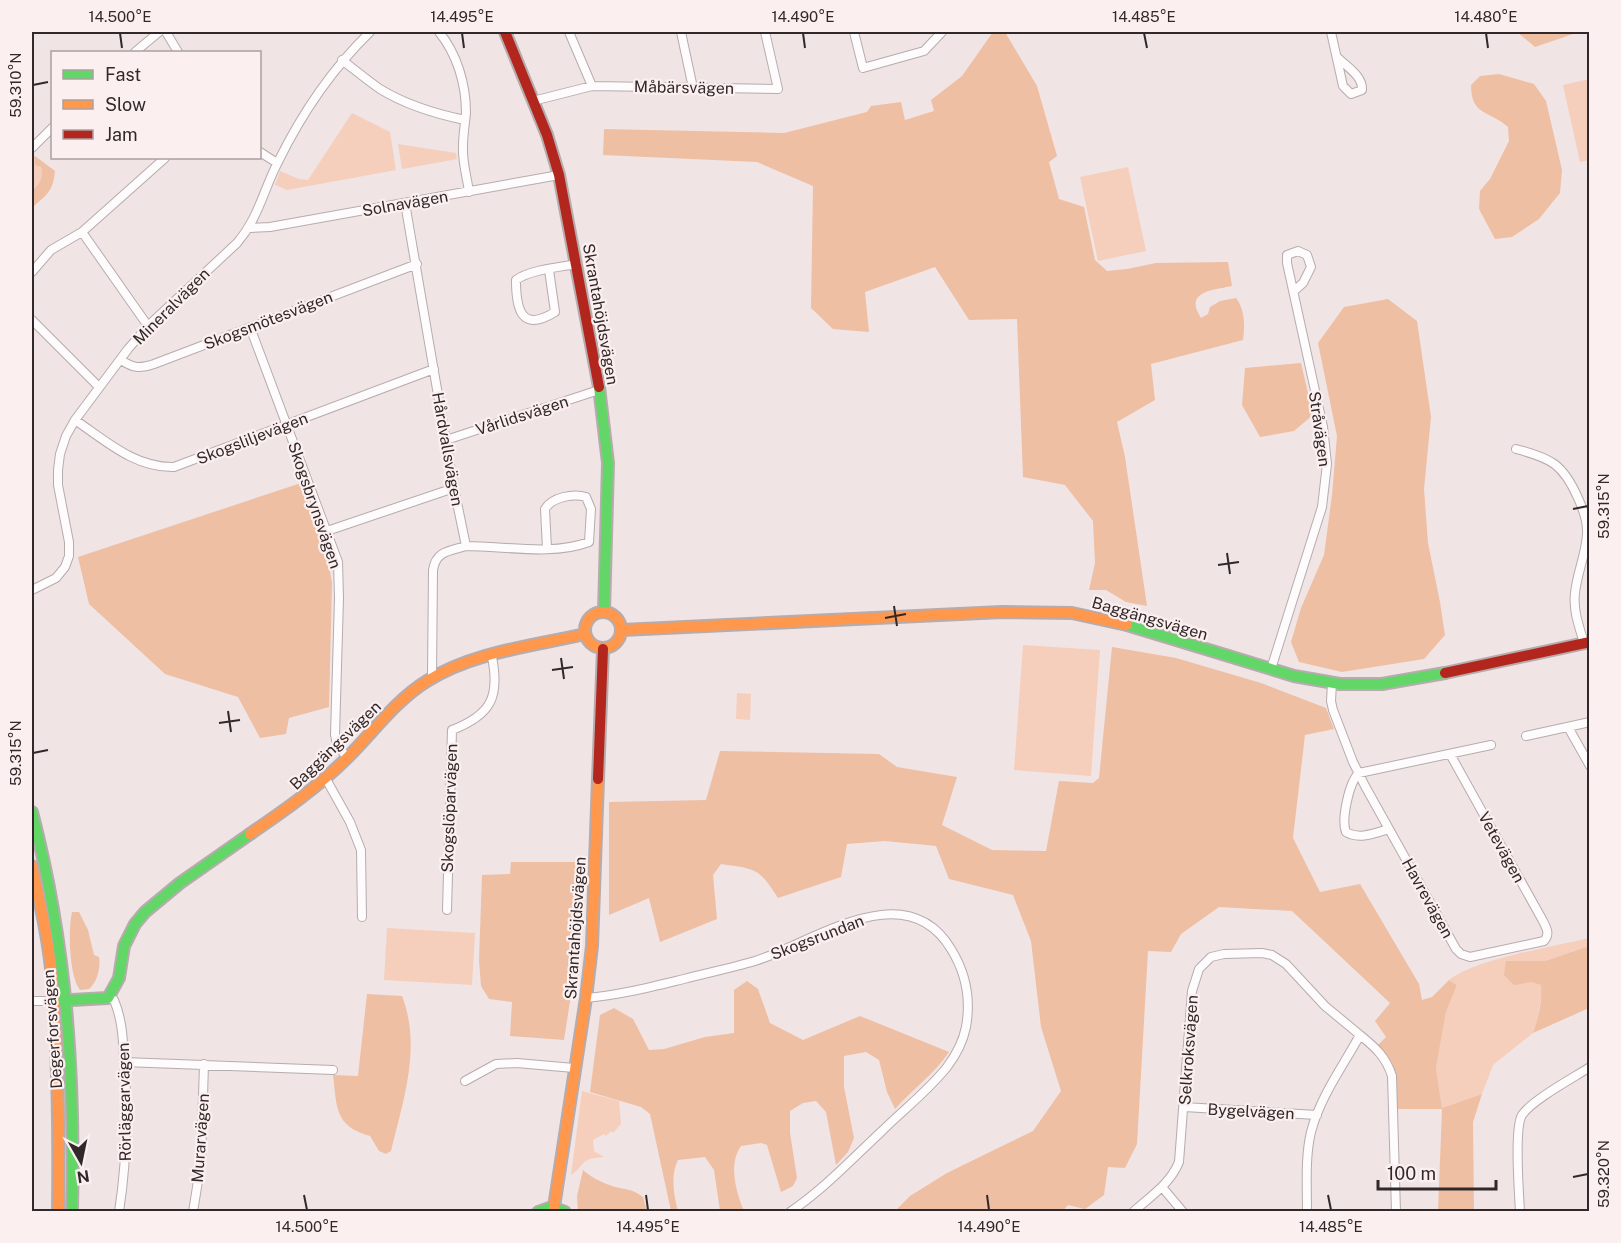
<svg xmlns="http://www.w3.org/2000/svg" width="1621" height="1243" font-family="'Public Sans',sans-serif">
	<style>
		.green { fill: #f5cfbb }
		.forest { fill: #eebfa3 }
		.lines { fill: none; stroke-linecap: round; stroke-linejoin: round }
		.street-casing { stroke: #b6acad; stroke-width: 10 }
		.fast-casing { stroke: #b6acad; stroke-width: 14 }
		.slow-casing { stroke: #b6acad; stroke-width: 14 }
		.jam-casing { stroke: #b6acad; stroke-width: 14 }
		.street { stroke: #fdfbfb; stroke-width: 8 }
		.fast { stroke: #63d668; stroke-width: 10 }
		.slow { stroke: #ff974d; stroke-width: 10 }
		.jam { stroke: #b3261e; stroke-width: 10 }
		.ticks { fill: none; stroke: #312929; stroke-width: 2 }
		.labels { text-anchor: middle; stroke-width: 4.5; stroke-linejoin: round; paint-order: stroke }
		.street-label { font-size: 16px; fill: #312929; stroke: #fcefef }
		.neatline { fill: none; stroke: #312929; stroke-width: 2 }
		.ticks-label { font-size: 15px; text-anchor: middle; fill: #312929 }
	</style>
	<rect width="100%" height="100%" fill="#f1e4e5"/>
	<path class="green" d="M1589,79V160L1580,162L1563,85Z
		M352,113L390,132L396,170L287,190L275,185L280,171L299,179L308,180Z
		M398,144L456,153L457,159L402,169Z
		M32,154L35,156V165L41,167C43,179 40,183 32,191Z
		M1128,167L1146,251L1098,261L1080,177Z
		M1023,645L1100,650L1091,776L1014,770Z
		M737,693L751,694L750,720L736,719Z
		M387,928L475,933L472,985L384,980Z
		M1589,938V946L1545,961L1519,962L1531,982L1541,985V997L1537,1022L1533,1033L1493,1065L1482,1094L1442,1108L1436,1068L1446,1012L1457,985L1449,980C1477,958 1553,947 1589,938Z
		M582,1091L619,1101L621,1124L613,1133L611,1131L606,1136L604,1134L593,1140L594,1151L604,1157C578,1159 587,1164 571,1175Z"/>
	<path class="forest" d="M993,32H1005L1037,86L1057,156L1049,162L1059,199L1084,207L1095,260L1107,271L1127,269L1156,263L1228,262L1232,286C1214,290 1183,291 1201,318L1208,314L1210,307L1220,301L1236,298C1245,310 1245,325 1243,340L1151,364L1155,400L1117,422L1125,457L1147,606L1126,602L1106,590H1089L1095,563L1093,521L1065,485L1023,477L1017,319L969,320L935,267L865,292L869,332L833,329L811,308L813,186L757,162L603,155L604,129L784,133L867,112L871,106L901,102L905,120L934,111L931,100L962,76Z
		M1517,32H1579L1535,47Z
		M1499,74L1534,84L1546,101L1562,170L1560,193L1539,219L1512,237L1495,239L1479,209L1480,191L1490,179L1509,141L1508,127C1489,110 1471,116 1471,85L1480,76Z
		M35,156L55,171C53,192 47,194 32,208V191C40,183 43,179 41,167L35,165Z
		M1388,299L1417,321L1431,417L1424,489L1428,543L1440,602L1445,635L1424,659L1342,672L1299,662L1291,642L1301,608L1324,555L1332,495L1337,436L1318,343L1344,307Z
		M1301,363L1313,415L1294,431L1260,437L1242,405L1245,368Z
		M301,483L327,554L332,583L329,707L289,718L286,734L260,738L238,697L165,674L89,604L78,557Z
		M1112,647L1176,658L1261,683L1326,708L1334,729L1305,735L1293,838L1320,892L1360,884L1419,984L1422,1000L1432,997L1449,980L1457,985L1446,1012L1436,1068L1442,1108L1482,1094L1473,1122L1474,1211H1438L1442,1109H1397L1393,1065L1378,1045L1386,1037L1375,1021L1390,1003L1292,911L1219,907L1181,934L1171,952L1148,951L1137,1144L1125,1168L1108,1167L1104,1195L1085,1209L1068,1205L1062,1212L895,1211L910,1196L947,1173L1033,1131L1061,1091L1041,1027L1031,941L1013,895L949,879L936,846L885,841L847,844L841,877L778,898C759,868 756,869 721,864L713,875L717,919L660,942L649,898L609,915V802L706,800L720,751L879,754L897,767L957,777L942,825L992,850L1046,851L1059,781L1093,783L1099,778Z
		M511,862H584L579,943L564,1040L510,1036L512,1002L489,999L481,986L479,960L482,875L510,874Z
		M72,912H79L88,930L94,955L99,957C101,967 97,983 89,989L80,990C69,975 68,930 72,912Z
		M1589,946V1008L1533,1033C1539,1017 1542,1001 1541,985L1531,982L1514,985L1504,975L1506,961H1545Z
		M747,981L758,989L770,1023L803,1040L860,1016L949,1052C934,1074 913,1089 895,1109L887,1092L879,1060L866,1052L844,1056V1087L854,1138L848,1152L836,1165L826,1112L816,1101L803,1103L790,1111V1133L797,1178L793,1186L781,1192L767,1145L761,1143L741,1146C728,1164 736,1192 744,1211H720L714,1170L705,1157L678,1160C670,1175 674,1196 678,1211H671L650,1114L641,1107L590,1092L600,1015L614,1008L633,1019L649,1050L664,1049L705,1037L734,1033V990Z
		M367,994L402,996C422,1047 403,1101 391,1151L386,1154L379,1151L370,1136C334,1126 337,1107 333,1075L358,1076Z
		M583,1170C592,1178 601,1182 612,1186C625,1190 631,1188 643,1197L647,1211H578L577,1196Z"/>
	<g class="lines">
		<defs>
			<path id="street" d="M166,32L178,52
				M439,32C457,54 466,84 466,113C465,124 463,135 463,146C462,161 467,177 469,192
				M569,32L592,86
				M681,32L693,88
				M854,32L863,68L924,51L942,32
				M1331,32L1343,86L1351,94L1362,90C1363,76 1347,67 1337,57
				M135,52L159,32
				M342,60C355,70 367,80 380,89C406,105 436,114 465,120
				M533,101L592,86L778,89L765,32
				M32,148L52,128
				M260,152L277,163
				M405,203L454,488L466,546C449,551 436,551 433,570L432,675
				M250,228L270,227L559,175
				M82,232L148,326
				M549,270L555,312C521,333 516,309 516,280C529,270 560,267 577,264
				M32,272L51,250L82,232L165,158
				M32,320L99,387
				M250,327L338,562L339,598L335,735L337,744L347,758
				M121,360C133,368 139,369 154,364L417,264
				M75,420C106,441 135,468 174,467L434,369
				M446,440L599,390
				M1516,449C1551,458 1563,464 1578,498C1583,509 1588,521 1587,534C1586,554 1577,573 1575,593C1573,611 1579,626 1584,643
				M327,531L454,488
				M466,546C506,546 551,556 589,542L591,509L586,497C574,493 552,497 545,509L547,549
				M32,590L56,578L65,567L69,556V542L58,485V470L60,454L66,436L75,420L128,349L148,326L237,243C259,217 263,191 278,162C302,113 331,70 370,32
				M1271,669L1322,507L1327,464L1323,427L1287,263V255L1298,251L1307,255L1311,267L1303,283L1294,291
				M1332,683L1331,701L1333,710L1353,762L1365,786L1456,949L1461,954L1470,957L1544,941C1550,934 1547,929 1543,921L1450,754
				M1568,727L1590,766
				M1526,736L1590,722
				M326,779L350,822L361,850L362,917
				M1389,829C1375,833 1359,840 1346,832C1341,820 1349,782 1359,773L1491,745
				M447,910L452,730C491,715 500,697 492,657
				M108,998L114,1000C122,1019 123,1038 124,1059C128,1110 127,1160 119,1212
				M586,998C620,995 651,987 684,979C707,973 731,968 755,961C813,943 905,873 951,949C966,973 971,999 966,1027C963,1042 956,1055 947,1067C928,1091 903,1110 882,1131C852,1159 824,1189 790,1212
				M32,1001H54
				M1360,1035C1375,1047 1386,1057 1392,1076L1396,1212
				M124,1062L333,1070
				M465,1081L496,1064L517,1063L574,1068
				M1184,1107L1317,1115
				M1162,1187L1183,1212
				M193,1212L201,1162L204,1064
				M1133,1212C1151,1196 1170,1184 1179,1162L1192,991L1199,969L1211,957L1224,954L1262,953L1272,955L1286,964L1325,1006L1360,1035C1343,1066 1320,1097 1311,1132C1305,1157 1307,1185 1307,1212
				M1520,1212C1519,1193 1514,1128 1522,1115C1532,1100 1573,1078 1590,1067"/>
			<path id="fast" d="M599,387L608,463L604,612
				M1127,625L1294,676L1340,684H1382L1445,673
				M32,812C67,947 75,1073 72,1212
				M54,1001L108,998L119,978L124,946L135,924L145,912L180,883L250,834
				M538,1212L552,1207L565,1212"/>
			<path id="slow" d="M585 630a18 18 0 1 1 36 0a18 18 0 1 1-36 0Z
				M622,630L1002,612L1072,613L1127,625
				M250,834C285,810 318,787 348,757C373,732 396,700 427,681C473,652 533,646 585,634
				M32,866C40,903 49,941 52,979C58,1056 59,1134 58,1212
				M554,1207L586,998L592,946L598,779"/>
			<path id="jam" d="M505,32L547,135L559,175L599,387
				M1445,673L1590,642
				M598,779L603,649"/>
		</defs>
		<use href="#street" class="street-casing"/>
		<use href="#fast" class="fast-casing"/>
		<use href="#slow" class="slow-casing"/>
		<use href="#jam" class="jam-casing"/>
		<use href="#street" class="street"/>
		<use href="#fast" class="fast"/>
		<use href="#slow" class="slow"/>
		<use href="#jam" class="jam"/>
	</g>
	<path class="ticks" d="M120,33L122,48M462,33L464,48M803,33L805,48M1144,33L1147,48M1486,33L1488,48M33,85L48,82M1573,509L1588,506M1227,553L1230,574M1218,565L1239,562M894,606L897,626M885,618L906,614M561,658L564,679M552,670L573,667M228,711L231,732M219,723L240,720M33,753L48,750M1573,1177L1588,1174M304,1195L307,1210M646,1195L648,1210M987,1195L989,1210M1328,1195L1331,1210"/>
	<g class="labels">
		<g class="street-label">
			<text transform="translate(684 87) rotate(1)" y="6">Måbärsvägen</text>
			<text transform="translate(405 203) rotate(-10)" y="6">Solnavägen</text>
			<text transform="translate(171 306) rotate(-45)" y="6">Mineralvägen</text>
			<text transform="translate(601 314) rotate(80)" y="6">Skrantahöjdsvägen</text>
			<text transform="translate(268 320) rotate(-21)" y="6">Skogsmötesvägen</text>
			<text transform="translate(522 415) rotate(-18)" y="6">Vårlidsvägen</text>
			<text transform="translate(1320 429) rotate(82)" y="6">Stråvägen</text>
			<text transform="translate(252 438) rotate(-21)" y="6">Skogsliljevägen</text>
			<text transform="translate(448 449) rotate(80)" y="6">Hårdvallsvägen</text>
			<text transform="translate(315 505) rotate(71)" y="6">Skogsbrynsvägen</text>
			<text transform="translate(1150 618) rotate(16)" y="6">Baggängsvägen</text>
			<text transform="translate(335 745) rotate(-44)" y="6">Baggängsvägen</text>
			<text transform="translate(449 808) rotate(-88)" y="6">Skogslöparvägen</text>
			<text transform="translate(1502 847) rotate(61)" y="6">Vetevägen</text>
			<text transform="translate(1428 898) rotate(61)" y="6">Havrevägen</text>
			<text transform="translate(575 928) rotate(-86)" y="6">Skrantahöjdsvägen</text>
			<text transform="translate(817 937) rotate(-21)" y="6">Skogsrundan</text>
			<text transform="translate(52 1029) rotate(-94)" y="6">Degerforsvägen</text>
			<text transform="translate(1188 1050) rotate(-86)" y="6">Selkroksvägen</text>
			<text transform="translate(124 1102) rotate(-91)" y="6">Rörläggarvägen</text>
			<text transform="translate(1251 1111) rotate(3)" y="6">Bygelvägen</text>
			<text transform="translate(200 1138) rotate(-86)" y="6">Murarvägen</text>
		</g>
	</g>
	<rect width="1621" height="1243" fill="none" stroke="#fcefef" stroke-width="66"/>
	<rect x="51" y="51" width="210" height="108" fill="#fcefef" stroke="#aba0a0" stroke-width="1.5"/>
	<rect x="63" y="70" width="30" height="9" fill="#63d668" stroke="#aba0a0" stroke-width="1.5"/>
	<text x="105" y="81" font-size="18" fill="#312929">Fast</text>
	<rect x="63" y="100" width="30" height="9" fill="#ff974d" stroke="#aba0a0" stroke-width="1.5"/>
	<text x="105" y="111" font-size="18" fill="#312929">Slow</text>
	<rect x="63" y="130" width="30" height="9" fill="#b3261e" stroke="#aba0a0" stroke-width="1.5"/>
	<text x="105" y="141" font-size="18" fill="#312929">Jam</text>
	<g transform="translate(81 1162) rotate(171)" stroke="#fcefef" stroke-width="4.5" paint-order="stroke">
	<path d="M0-4.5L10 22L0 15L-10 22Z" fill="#312929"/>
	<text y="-9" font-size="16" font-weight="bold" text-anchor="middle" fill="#312929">N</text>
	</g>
	<path d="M1378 1180v9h118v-9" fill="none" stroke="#312929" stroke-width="3"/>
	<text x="1387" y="1180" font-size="18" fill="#312929" stroke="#fcefef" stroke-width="4.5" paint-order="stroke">100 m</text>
	<rect x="33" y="33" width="1555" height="1177" class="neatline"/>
	<g class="ticks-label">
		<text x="120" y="22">14.500°E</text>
		<text x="462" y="22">14.495°E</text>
		<text x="803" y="22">14.490°E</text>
		<text x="1144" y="22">14.485°E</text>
		<text x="1486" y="22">14.480°E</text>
		<text transform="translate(16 85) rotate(-90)" y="5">59.310°N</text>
		<text transform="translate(1604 506) rotate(-90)" y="5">59.315°N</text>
		<text transform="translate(16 753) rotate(-90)" y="5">59.315°N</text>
		<text transform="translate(1604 1174) rotate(-90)" y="5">59.320°N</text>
		<text x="307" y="1232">14.500°E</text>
		<text x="648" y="1232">14.495°E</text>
		<text x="989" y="1232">14.490°E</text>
		<text x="1331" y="1232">14.485°E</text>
	</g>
</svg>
